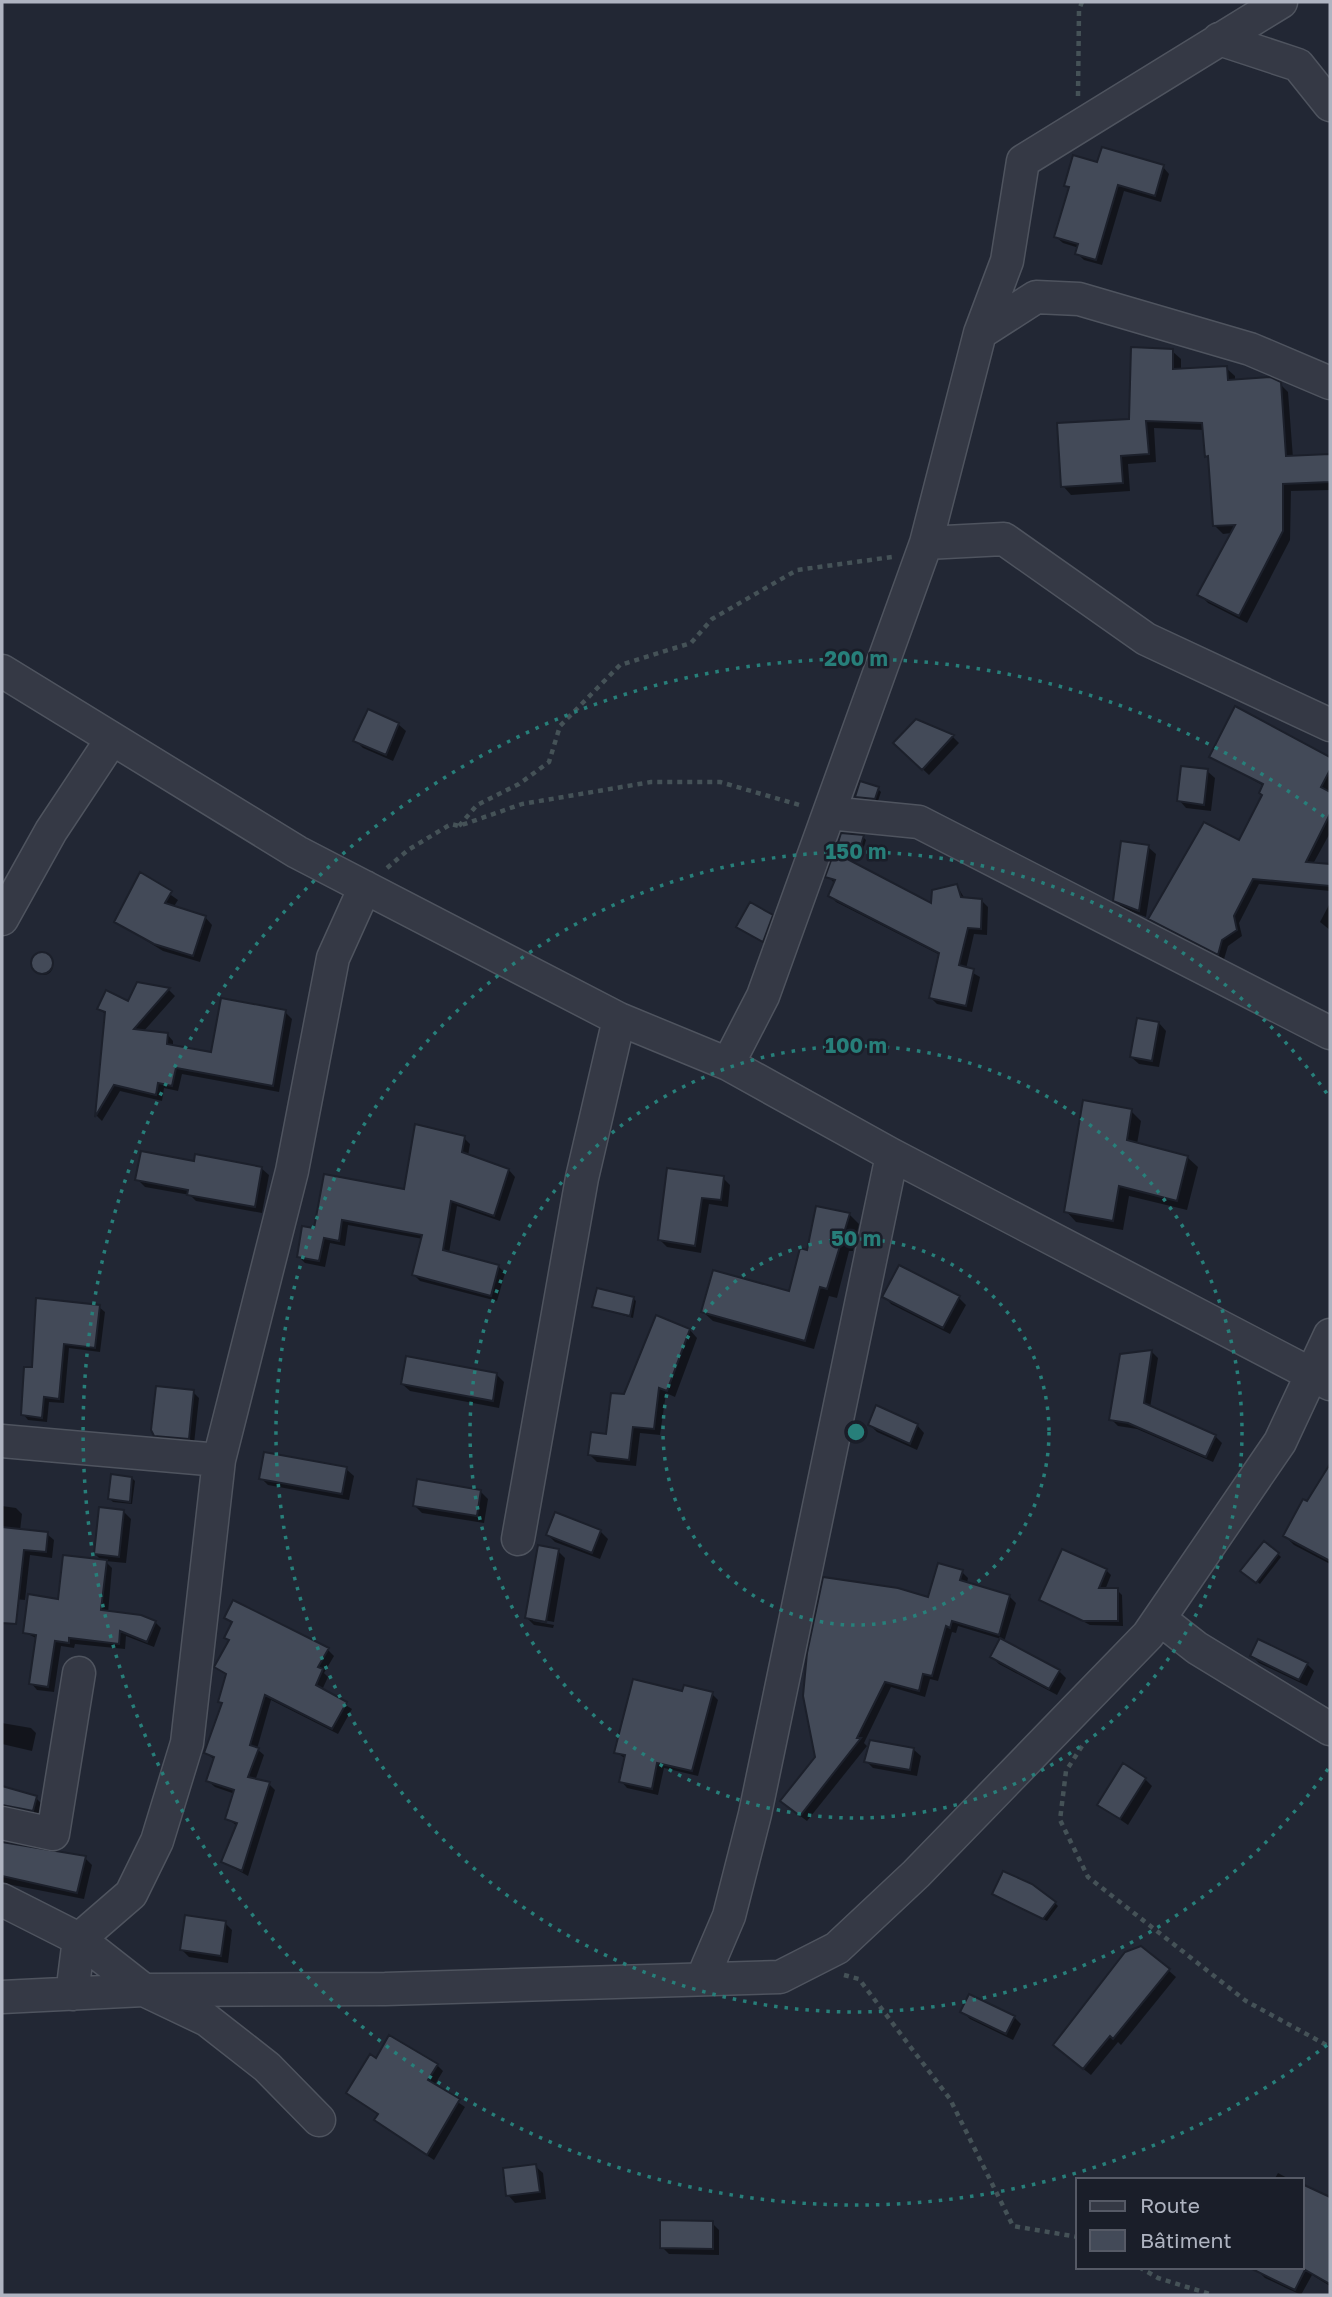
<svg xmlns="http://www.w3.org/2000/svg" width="1332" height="2297" font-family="'Golos Text',sans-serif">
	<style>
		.shadow { fill: #0007 }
		.building { fill: #434a58; stroke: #1c202b; stroke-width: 2 }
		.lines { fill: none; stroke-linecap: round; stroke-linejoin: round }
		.minor-casing { stroke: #4f545f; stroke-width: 35 }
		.path { stroke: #455257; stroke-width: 4.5; stroke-dasharray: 5 5; stroke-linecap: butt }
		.minor { stroke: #353945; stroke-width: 32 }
		.ring { fill: none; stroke: #277f7a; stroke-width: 3.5; stroke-dasharray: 3.5 7 }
		.centre { fill: #277f7a; stroke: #1a1e29; stroke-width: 3.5 }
		.ring-label { font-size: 21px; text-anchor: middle; font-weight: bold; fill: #277f7a; stroke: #1a1e29; stroke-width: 5; stroke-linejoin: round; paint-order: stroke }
	</style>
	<rect width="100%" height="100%" fill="#222734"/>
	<path class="shadow" d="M1099,165L1163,167L1169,174L1161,202L1124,191L1102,265L1084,260L1077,253L1079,248L1063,243L1056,237L1070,190L1066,185Z
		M1172,351L1181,359V370L1226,368L1235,376V382L1280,384L1288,392L1293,458L1330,456V490L1291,491L1290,540L1247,623L1208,603L1200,595L1232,533L1223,534L1215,526L1210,460L1206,456L1205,430L1154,428L1156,462L1128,464L1130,491L1071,495L1063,486L1131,420Z
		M1236,708L1330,758V833L1313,864L1330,866V891L1259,884L1239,923L1242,936L1228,946L1224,959L1150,919L1239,843L1264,795V786L1211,757Z
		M916,721L953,737L959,743L929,775L895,743Z
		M398,724L406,731L393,761L363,748L356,741Z
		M1207,771L1215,778L1211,811L1186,808L1179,800Z
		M878,789L881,792L878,801L857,797Z
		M863,837L866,840L861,857L845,853L839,845Z
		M1148,847L1156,854L1146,917L1122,908L1115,900Z
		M141,874L178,900L173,908L205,917L212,925L200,962L163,951L116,922Z
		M828,876L932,906L957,886L965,899L981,900L988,907L987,935L974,934L966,969L980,977L972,1012L937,1004L931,998L940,955L836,902L830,895L834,883Z
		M1330,903V930L1320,922Z
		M772,917L779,924L770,947L738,927Z
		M35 966a9 9 0 1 1 18 0a9 9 0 1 1-18 0Z
		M138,984L169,990L175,996L143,1032L167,1034L173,1041V1047L212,1054L285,1012L292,1019L279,1092L182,1074L178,1091L164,1088L162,1101L120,1091L102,1121L97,1116L106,1015L99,1008L129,1003Z
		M1159,1023L1166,1031L1159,1067L1139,1064L1131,1057Z
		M1131,1111L1141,1121L1137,1144L1187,1157L1198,1167L1187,1210L1129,1196L1123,1230L1076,1222L1066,1211Z
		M464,1138L470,1144L468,1156L509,1170L515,1177L500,1221L457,1206L449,1253L498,1266L505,1273L497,1301L420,1281L414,1275L423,1239L348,1225L345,1246L330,1243L325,1267L305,1263L299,1257L315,1230L405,1191Z
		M195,1163L261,1168L269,1175L262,1213L196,1201L190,1195L145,1187L137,1179Z
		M668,1170L723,1178L730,1185L728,1207L709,1204L701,1253L667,1247L660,1240Z
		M849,1214L859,1224L853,1251H849L837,1298L829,1296L814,1349L713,1321L703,1312L790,1293L808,1252Z
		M884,1296L959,1298L966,1305L950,1334L891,1304Z
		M633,1298L636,1301L633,1318L594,1307Z
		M99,1307L105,1312L100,1352L69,1348L64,1403L49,1402L47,1422L28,1420L23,1414L33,1369Z
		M657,1317L690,1330L697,1338L675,1397L666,1393L660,1435L640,1433L636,1466L597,1462L590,1455L607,1436Z
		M1151,1351L1158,1358L1150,1408L1215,1436L1222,1443L1213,1462L1137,1429L1118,1426L1111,1419Z
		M497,1375L504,1382L499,1408L410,1391L402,1384Z
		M193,1392L199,1398L194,1444L162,1441L156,1434Z
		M870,1425H917L924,1433L917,1450L877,1432Z
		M1330,1467V1564L1294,1545L1285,1536Z
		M346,1469L354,1476L349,1500L268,1485L261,1478Z
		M132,1478L135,1481L132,1504L113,1502L110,1499Z
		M481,1492L488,1499L484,1523L422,1513L415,1506Z
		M2,1506L16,1508L22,1514L20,1531L47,1534L54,1540L52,1558L30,1555L25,1600L2,1598Z
		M124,1512L131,1519L126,1563L105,1561L112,1568L108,1613L155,1622L161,1628L154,1647L126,1636L125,1649L75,1644L74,1648L61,1646L54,1692L37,1690L31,1683L38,1639L24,1632L103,1562L95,1554Z
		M556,1514L600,1531L608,1539L600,1559L555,1542L548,1535Z
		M558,1551L565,1558L554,1622L533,1618V1621L554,1625L553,1628L534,1625L527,1618Z
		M1278,1554L1281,1557L1260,1584L1246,1573Z
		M1106,1570L1111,1575L1105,1590H1117L1122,1595L1123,1626L1090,1625L1041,1599Z
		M962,1572L968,1578L967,1583L1009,1596L1016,1603L1004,1642L1059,1671L1066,1678L1057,1695L999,1664L992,1657L1001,1639L958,1626L956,1633L952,1632L938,1681L930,1679L925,1697L891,1687L864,1743L867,1746L807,1821L788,1807L817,1757L929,1599Z
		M226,1617L328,1650L334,1656L324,1673L328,1677L322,1690L352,1709L338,1734L271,1700L257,1749L264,1755L255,1781L269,1784L275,1790L248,1876L223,1862L237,1826L227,1818L235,1794L215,1787L208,1781L215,1760L206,1753L223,1705L220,1702L228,1676L216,1667L230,1642L226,1638L232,1624Z
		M1252,1656L1307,1664L1314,1671L1307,1686L1259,1663Z
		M684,1693L712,1694L718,1700L698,1776L664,1768L658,1795L627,1788L621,1781L626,1759L616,1752Z
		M2,1723L31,1728L36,1733L32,1751L2,1744Z
		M913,1749L921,1756L917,1776L873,1768L866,1761Z
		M1145,1779L1152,1786L1128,1825L1099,1805Z
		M2,1788L36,1798L43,1805L40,1817L2,1814Z
		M2,1841L49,1854L85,1858L92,1865L84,1899L2,1883Z
		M995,1894L1055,1903L1058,1906L1047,1921Z
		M225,1923L232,1930L228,1963L189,1957L182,1950Z
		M1168,1970L1176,1977L1121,2045L1118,2042L1091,2075L1062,2052Z
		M963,2012L1014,2017L1021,2024L1013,2040L970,2019Z
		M376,2060L437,2065L443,2071L434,2086L465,2107L434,2160L382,2126L376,2120L379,2115L348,2093Z
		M535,2166L543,2173L546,2199L515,2203L508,2195Z
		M1278,2173L1291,2180H1274Z
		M1302,2185L1330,2200V2286L1312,2275L1301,2295L1265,2278L1258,2271L1302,2267Z
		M712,2223L719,2230V2255L669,2254L662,2247Z"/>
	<path class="building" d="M1102,147L1164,165L1155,196L1118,185L1096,260L1075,254L1078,244L1054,237L1069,187L1064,186L1073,155L1097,162Z
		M1131,347L1173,349V369L1227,366L1228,380L1270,377L1281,382L1286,456L1330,454V482L1283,484V531L1239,616L1197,595L1235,525L1213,526L1208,456L1205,457L1202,423L1146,421L1149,454L1121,456L1123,483L1061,487L1057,423L1129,419Z
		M1235,706L1330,757V770L1321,787L1330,792V814L1306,862L1330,864V886L1253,879L1234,916L1237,930L1222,940L1218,955L1148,919L1204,822L1239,840L1262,795L1259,793L1263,784L1209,757Z
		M368,709L399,723L386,755L353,741Z
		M916,719L954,735L922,770L893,743Z
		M1181,766L1208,769L1204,805L1177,801Z
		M860,781L879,787L875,799L855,797Z
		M841,833L864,835L858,855L840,850L841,846H837Z
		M1121,841L1149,845L1139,911L1113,901Z
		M834,852L931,903L932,890L957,884L961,897L982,899L981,929L968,928L959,965L974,969L966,1006L929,998L939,953L828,896L835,880L825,877Z
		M140,872L172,891L165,903L206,916L193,956L154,944L114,922Z
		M750,902L773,915L763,942L736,927Z
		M31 963a11 11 0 1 1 22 0a11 11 0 1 1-22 0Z
		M137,982L170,988L134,1029L168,1033L167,1044L211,1052L221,998L286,1010L273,1086L176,1068L172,1086L158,1083L156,1095L114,1085L95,1117L105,1012L97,1009L106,990L128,1001Z
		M1137,1018L1159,1022L1152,1061L1130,1057Z
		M1083,1100L1132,1109L1127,1140L1188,1156L1177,1201L1119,1186L1113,1221L1064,1212Z
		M415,1124L465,1136L462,1152L509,1169L494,1216L451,1201L443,1250L499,1265L491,1296L412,1275L422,1235L342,1220L339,1241L324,1238L319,1261L297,1257L302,1226L314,1228L324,1174L404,1189Z
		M141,1151L194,1161L195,1154L262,1167L255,1207L187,1195L188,1190L135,1180Z
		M667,1168L724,1176L721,1200L702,1198L695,1246L658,1240Z
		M816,1206L850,1213L827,1289L820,1287L805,1341L701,1312L713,1270L789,1291L800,1248L807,1250Z
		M899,1265L960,1296L943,1328L882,1297Z
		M597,1288L634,1297L630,1316L592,1307Z
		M36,1298L100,1305L95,1348L64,1344L59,1399L44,1397L42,1418L21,1415L24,1367H32Z
		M656,1315L690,1329L667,1391L659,1388L654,1429L633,1427L629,1460L588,1455L591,1432L606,1434L611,1393L624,1394Z
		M1152,1350L1144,1403L1216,1435L1206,1457L1128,1423L1109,1420L1120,1354Z
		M406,1356L497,1373L493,1401L401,1384Z
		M156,1386L194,1390L189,1439L154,1436L151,1430Z
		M876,1405L918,1424L910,1444L868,1425Z
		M264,1452L347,1467L342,1494L259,1479Z
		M1330,1464V1561L1283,1536L1303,1499L1307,1501Z
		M111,1474L132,1477L130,1502L108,1499Z
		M417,1479L481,1490L477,1516L413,1506Z
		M99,1507L124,1510L119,1557L94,1554Z
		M555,1512L601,1530L592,1553L546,1535Z
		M2,1527L48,1532L46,1552L24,1550L16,1624L2,1623Z
		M1264,1541L1279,1553L1256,1583L1240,1571Z
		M538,1545L559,1549L546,1622L525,1618Z
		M1062,1549L1107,1569L1099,1588H1118V1621H1083L1039,1600Z
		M63,1555L107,1560L101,1610L141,1615L156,1621L147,1642L120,1631L119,1644L69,1638V1643L55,1641L48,1687L29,1684L36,1635L23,1633L28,1594L58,1599Z
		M938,1563L963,1570L960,1580L1010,1595L999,1635L952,1621L950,1628L946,1626L932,1676L923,1674L919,1691L885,1682L857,1738H861L800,1816L780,1801L815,1757L803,1696L807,1653L823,1577L898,1588L928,1597Z
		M233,1600L329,1648L318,1667L323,1669L316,1685L347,1702L332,1729L265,1695L250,1745L259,1748L248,1777L270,1782L242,1871L221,1862L237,1823L225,1819L234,1790L206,1781L214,1757L204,1753L222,1703L218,1702L226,1674L214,1667L229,1640L224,1638L232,1622L224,1618Z
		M1000,1638L1060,1670L1049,1689L990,1657Z
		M1258,1639L1308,1663L1299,1680L1250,1656Z
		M633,1679L682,1691L684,1685L713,1692L692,1771L657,1763L652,1789L619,1782L625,1755L614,1753Z
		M870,1740L914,1748L910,1770L864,1762Z
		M1123,1763L1146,1778L1120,1819L1097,1805Z
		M2,1786L37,1796L33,1811L2,1805Z
		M2,1842L86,1856L77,1893L2,1876Z
		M1003,1871L1032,1884L1056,1902L1043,1919L992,1894Z
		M185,1915L226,1921L221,1956L180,1950Z
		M1141,1946L1170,1969L1113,2039L1110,2036L1083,2069L1053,2045L1125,1952Z
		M969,1994L1015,2016L1006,2034L960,2012Z
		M389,2035L438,2064L428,2080L460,2099L427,2155L374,2120L378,2114L346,2093L370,2054L376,2058Z
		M536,2164L540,2192L506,2196L503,2168Z
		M1302,2184L1330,2197V2284L1305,2270L1295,2290L1248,2267H1302Z
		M660,2220L713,2221V2249L660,2248Z"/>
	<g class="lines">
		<defs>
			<path id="minor" d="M1219,39L1298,65L1330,105
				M980,333L1036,297L1079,299L1250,349L1330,383
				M926,543L1004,539L1146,639L1330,725
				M2,671L297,852L619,1019L728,1064L892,1155L1330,1384
				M829,813L919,822L1330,1033
				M2,919L51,831L112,739
				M728,1064L763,996L926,543L980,333L1007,261L1023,161L1281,2
				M2,1441L219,1460
				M518,1539L582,1178L619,1019
				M1160,1619L1197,1648L1330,1729
				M2,1823L53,1834L79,1673
				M2,1900L79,1939L144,1990L207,2020L267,2067L319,2120
				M703,1977L729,1916L755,1814L892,1155
				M72,1994L79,1939L131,1894L157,1841L187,1743L219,1460L292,1171L333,958L365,887
				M2,1997L144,1990L385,1989L780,1977L837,1948L916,1874L1148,1635L1280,1442L1330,1335"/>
		</defs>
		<use href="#minor" class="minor-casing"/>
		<path class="path" d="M1078,96L1079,10L1082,2
			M459,826L477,805L519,784L549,762L560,726L620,665L691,643L712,619L797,570L892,557
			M387,868L408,850L451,824L459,826L522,804L651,782H720L803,806
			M1082,1746L1066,1771L1060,1820L1088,1877L1246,2001L1330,2047
			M844,1975L859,1979L950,2099L1013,2226L1078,2237
			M1139,2267L1158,2278L1213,2295"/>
		<use href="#minor" class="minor"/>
	</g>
	<g class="ring">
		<circle cx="856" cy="1432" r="193"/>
		<circle cx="856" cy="1432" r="386"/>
		<path d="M1328 1769A580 580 0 1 1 1328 1095"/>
		<path d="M1327 2045A773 773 0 1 1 1327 819"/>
	</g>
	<circle cx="856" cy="1432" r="10" class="centre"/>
	<g class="ring-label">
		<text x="856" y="666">200 m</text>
		<text x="856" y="859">150 m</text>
		<text x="856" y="1053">100 m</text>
		<text x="856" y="1246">50 m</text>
	</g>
	<rect width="1332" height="2297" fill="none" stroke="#afb4c1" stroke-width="7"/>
	<rect x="1076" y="2178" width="228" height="91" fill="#1a1e29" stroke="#565a66" stroke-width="2"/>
	<rect x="1090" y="2201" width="35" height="10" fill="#353945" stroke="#565a66" stroke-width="2"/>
	<text x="1140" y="2213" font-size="21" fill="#afb4c1">Route</text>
	<rect x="1090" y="2230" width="35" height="21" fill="#434a58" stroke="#565a66" stroke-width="2"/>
	<text x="1140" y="2248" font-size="21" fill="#afb4c1">Bâtiment</text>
</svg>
